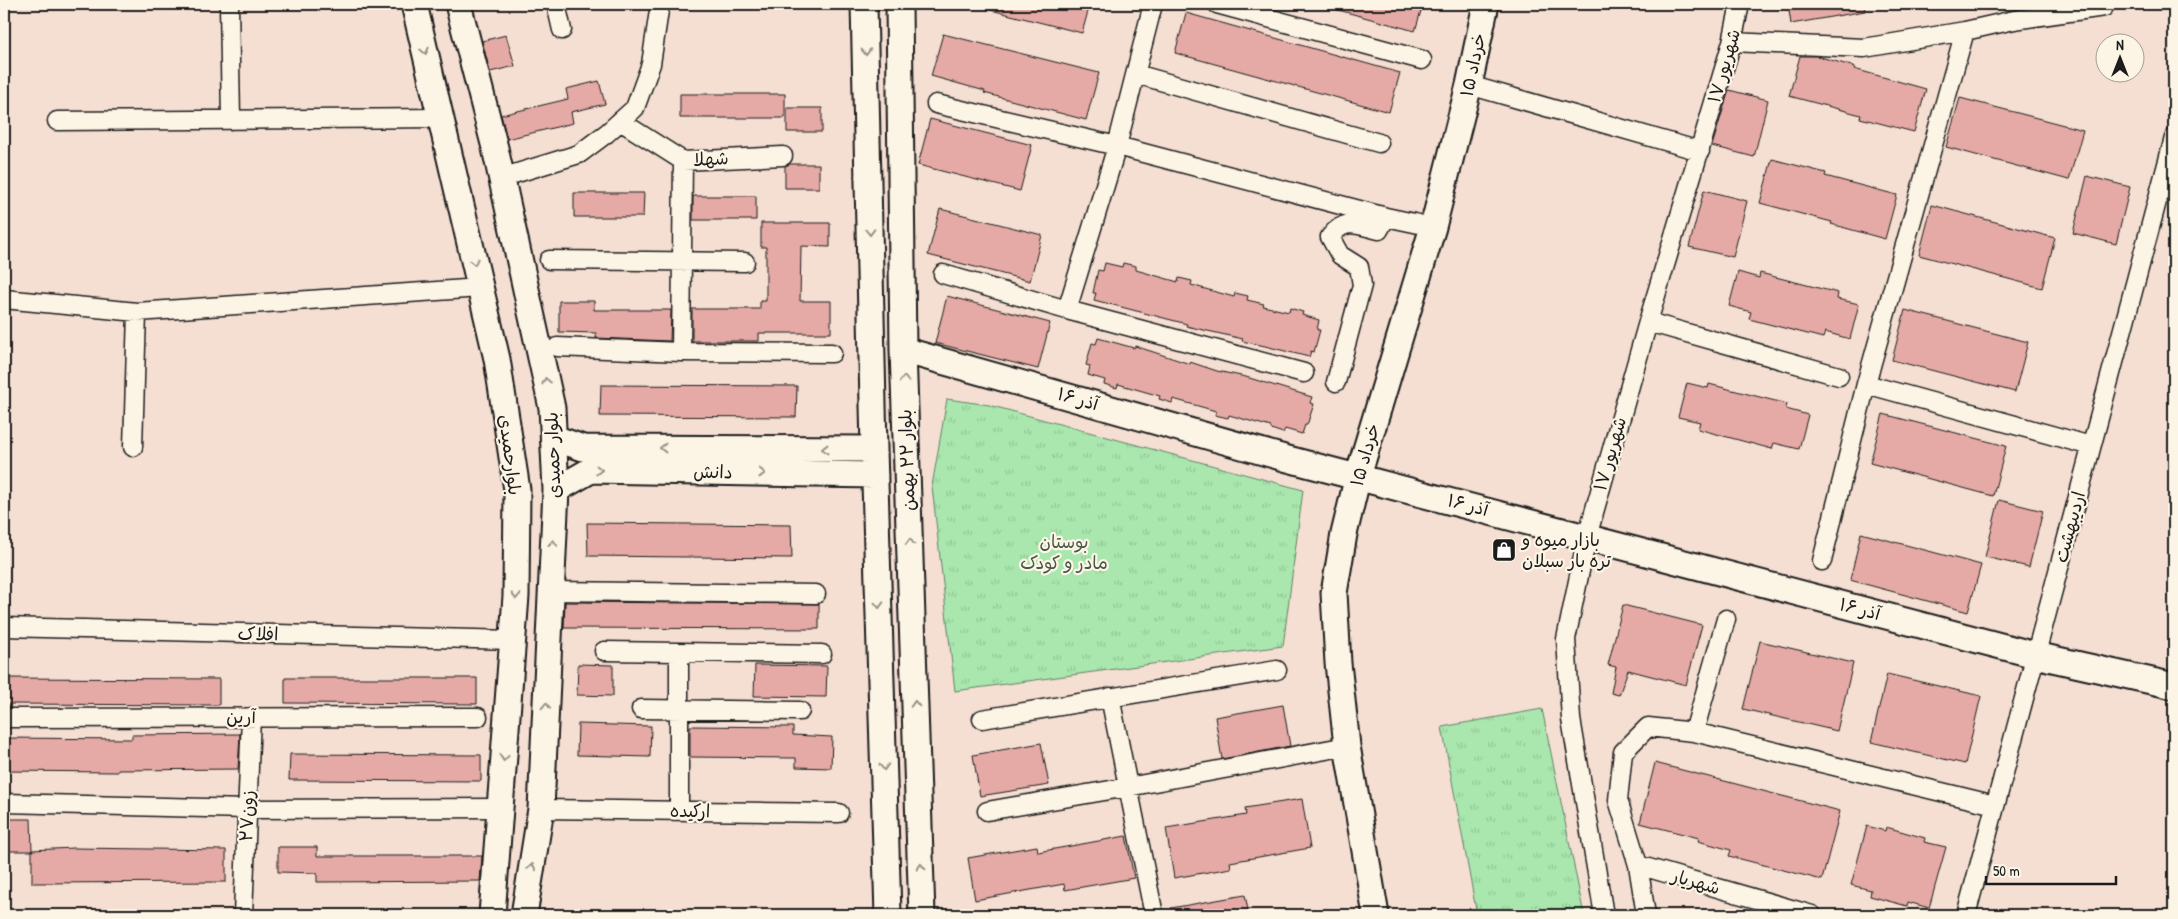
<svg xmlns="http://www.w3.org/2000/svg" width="2178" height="919" font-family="'Patrick Hand','Playpen Sans Arabic',sans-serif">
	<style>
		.park { fill: url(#park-tufts); stroke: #628265 }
		.building { fill: #e5aaa5; stroke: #1c1c1c }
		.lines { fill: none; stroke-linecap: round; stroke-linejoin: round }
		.street-casing { stroke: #1c1c1c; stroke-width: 21 }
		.secondary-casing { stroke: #1c1c1c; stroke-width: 29 }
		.street { stroke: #fcf5e5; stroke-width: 18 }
		.secondary { stroke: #fcf5e5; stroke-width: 25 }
		.oneway { stroke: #97938b }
		.labels { text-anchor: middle; stroke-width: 4.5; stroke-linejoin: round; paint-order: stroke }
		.street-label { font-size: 18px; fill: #1c1c1c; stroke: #fcf5e5 }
		.poi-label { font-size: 18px; fill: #1c1c1c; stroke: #fcf5e5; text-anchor: start }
		.park-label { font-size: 18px; fill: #465948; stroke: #fcf5e5 }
	</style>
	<defs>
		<pattern id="park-tufts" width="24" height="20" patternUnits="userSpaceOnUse" patternTransform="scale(1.25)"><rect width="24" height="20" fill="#a9e7ae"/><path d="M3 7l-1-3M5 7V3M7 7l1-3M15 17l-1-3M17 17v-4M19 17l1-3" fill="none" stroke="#91c695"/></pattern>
	</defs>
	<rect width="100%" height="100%" fill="#f5ded2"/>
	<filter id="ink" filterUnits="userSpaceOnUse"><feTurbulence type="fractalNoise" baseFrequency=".02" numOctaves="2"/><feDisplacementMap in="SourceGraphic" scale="10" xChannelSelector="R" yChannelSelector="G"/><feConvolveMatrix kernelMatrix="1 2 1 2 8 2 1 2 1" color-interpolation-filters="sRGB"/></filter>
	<g filter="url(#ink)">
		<path class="park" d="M947,399L989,405L1303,490L1283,646L955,691L932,486Z
			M1542,709L1584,915H1477L1442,727Z"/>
		<path class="building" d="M988,4H1090L1082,33L987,9Z
			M1332,4H1423L1415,31L1331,8Z
			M1788,4H1864L1865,11L1791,24Z
			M1186,13L1400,73L1389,112L1175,53Z
			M943,34L1099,73L1086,120L984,93L985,91L931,76Z
			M506,35L515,66L490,72L482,41Z
			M1800,56H1817L1855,67L1854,69L1926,89L1914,132L1860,118L1861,115L1789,96Z
			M599,81L605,104L571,112L573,123L507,139L501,115L568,99L566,89Z
			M1729,90L1768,100L1754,157L1712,146Z
			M680,94H785V118H680Z
			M1960,98L2083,130L2069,180L1946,147Z
			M787,108H822V132H787Z
			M930,119L1032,145L1020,191L918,165Z
			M1772,159L1826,173L1825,176L1897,195L1885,239L1831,224L1832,222L1760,203Z
			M790,164H819V188H785V166Z
			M2087,176L2130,187L2116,244L2073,233Z
			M1704,190L1747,201L1733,257L1689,247Z
			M574,193H644L643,217H574Z
			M693,196H756V220H693Z
			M1932,205L2055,238L2042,288L1919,255Z
			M940,209L1042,235L1030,281L928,255Z
			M761,223H830V247L801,246L800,301H831V333H759V341H692V309H760V301H766V247H761Z
			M1105,263L1122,267L1123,263L1136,266V270L1178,282L1179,278L1192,281L1191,285L1234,297L1235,293L1248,296L1247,300L1264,304L1263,306L1289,312L1290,308L1303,312L1302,315L1319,320L1317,330H1320L1314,352L1311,351L1309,357L1265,346L1242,341L1243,339L1186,326L1187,324L1094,300L1096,293H1093L1098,270L1103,271Z
			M1738,272L1759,278L1760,273L1838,293L1837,299L1859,304L1850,339L1825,332L1823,338L1749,319L1751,312L1729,306Z
			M947,296L1050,323L1038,369L935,343Z
			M559,301H594V310H671L670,341L596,338V333L559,332Z
			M1905,310L2028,342L2015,392L1892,360Z
			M1098,338L1134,348L1135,346L1190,364V362L1217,371L1246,377L1312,397L1310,403L1314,404L1307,425H1305L1302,434L1285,429L1283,433L1271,429V427L1229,415L1228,418L1215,415L1216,411L1191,404L1173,399L1172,403L1159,399L1160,396L1118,384L1117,388L1104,384L1105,380L1088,375L1090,366L1086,365L1092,343L1096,344Z
			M1687,383L1708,388L1709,384L1787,404L1786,409L1808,415L1799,449L1774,443L1772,449L1698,429L1700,422L1678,417Z
			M601,385L797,386L796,417L600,416Z
			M1883,414L2006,446L1993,496L1870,463Z
			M1999,500L2043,511L2029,567L1985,557Z
			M587,523L791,525L792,558L588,556Z
			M1861,533L1981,565L1968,612L1850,580Z
			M565,602L819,604V629L564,628Z
			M1623,605L1702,625L1686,685L1628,670L1619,695L1611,693L1616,667L1608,665Z
			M1760,641L1853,663L1837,731L1743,709Z
			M578,664L613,665V696L577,695Z
			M755,665L827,666L826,697L754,696Z
			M1887,674L1981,696L1965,764L1871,742Z
			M4,678L219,679V705L4,704Z
			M285,678H477V704L285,703Z
			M1283,705L1290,746L1222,759L1215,717Z
			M578,724L651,726L650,757L577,755Z
			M690,726L793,727V735L832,737L831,768L796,767V758L690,757Z
			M240,734L238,769L118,770V772L4,771V738L132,739V735Z
			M1041,743L1049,785L980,796L973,755Z
			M290,754L481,755V781L289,780Z
			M1655,763L1840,811L1822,880L1729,856L1731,850L1698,841L1699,838L1640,823Z
			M1302,799L1310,848L1230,862L1231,868L1174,878L1166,828L1246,815L1245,808Z
			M4,819H31L32,851H4Z
			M1867,826L1885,831L1886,827L1925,838L1924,842L1946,847L1929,908L1908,902L1907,906L1870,896L1871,890L1851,885Z
			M1126,836L1134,878L1065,890L1064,884L975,900L968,858L1037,846L1038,852Z
			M278,847H317V856H482L480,881L317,882V873L278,872Z
			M74,848L226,850V882L32,883V850Z
			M1245,895L1249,915H1172L1171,908Z"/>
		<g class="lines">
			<defs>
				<path id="street" d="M229,4L231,120
					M556,4L562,30
					M1217,4L1422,60
					M1732,42L1864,48L1965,31L2014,20L2104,7
					M1136,74L1379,143
					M1469,85L1700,151
					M936,104L1117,146L1386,217L1433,227
					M57,121L441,118
					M620,121L683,161L783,156
					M501,178L579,154L607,133L635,108L651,64L660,4
					M549,260L745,262
					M943,274L1067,310L1304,373
					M4,299L137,312L480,288
					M1067,310L1117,146L1153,4
					M1648,322L1839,376
					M557,347L681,352L832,353
					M681,352L683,161
					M1336,382L1362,285L1359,267L1340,255L1330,237C1345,217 1358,225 1379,230L1386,217
					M1866,384L2091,446
					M133,447L137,312
					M1822,561L1866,384L1965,31
					M550,591L816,594
					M4,627L513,640
					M604,651L822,654
					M679,653V810
					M1110,697L1154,915
					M641,709L800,711
					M4,718L478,717
					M982,719L1277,670
					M1694,732L1726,619
					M4,803L247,809L499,808
					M541,809L839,813
					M987,811L1128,787L1347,746
					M1638,865L1812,915
					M243,915L251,717
					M1604,915L1571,719L1566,639L1587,537L1648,322L1732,42L1740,4
					M1646,915L1638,865L1618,800L1623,752L1648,727L1694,732L1995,805
					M1966,915L2174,138"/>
				<path id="secondary" d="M414,4L497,359L517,490L516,596L492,915
					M458,4L495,148L552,408L556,490L541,809L524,915
					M864,4L874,449L888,915
					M899,4L903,350L922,915
					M903,350L1288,459L2035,655L2174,686
					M554,438L583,448L874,449
					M556,490L591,470L875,475
					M1376,915L1347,746L1338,663L1334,593L1344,534L1358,476L1433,227L1469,85L1486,4"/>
			</defs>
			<use href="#street" class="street-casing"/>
			<use href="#secondary" class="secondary-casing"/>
			<use href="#street" class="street"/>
			<use href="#secondary" class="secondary"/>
		</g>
		<defs><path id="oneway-chevron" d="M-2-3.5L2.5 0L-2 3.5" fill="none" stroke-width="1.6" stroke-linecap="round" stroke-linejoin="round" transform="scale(1.25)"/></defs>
		<g class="oneway">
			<use href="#oneway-chevron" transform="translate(425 51) rotate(77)"/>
			<use href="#oneway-chevron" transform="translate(866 52) rotate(89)"/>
			<use href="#oneway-chevron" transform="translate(870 232) rotate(89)"/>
			<use href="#oneway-chevron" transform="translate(474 262) rotate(78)"/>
			<use href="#oneway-chevron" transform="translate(904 379) rotate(-92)"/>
			<use href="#oneway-chevron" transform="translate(546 381) rotate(-102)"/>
			<use href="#oneway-chevron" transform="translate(663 448) rotate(-180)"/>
			<use href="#oneway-chevron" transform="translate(825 449) rotate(-180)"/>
			<use href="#oneway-chevron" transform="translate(599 470) rotate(1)"/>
			<use href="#oneway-chevron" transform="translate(762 473) rotate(1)"/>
			<use href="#oneway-chevron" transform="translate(910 542) rotate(-92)"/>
			<use href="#oneway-chevron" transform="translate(553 543) rotate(-87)"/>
			<use href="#oneway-chevron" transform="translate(516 596) rotate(92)"/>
			<use href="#oneway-chevron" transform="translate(879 605) rotate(88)"/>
			<use href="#oneway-chevron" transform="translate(915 704) rotate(-92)"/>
			<use href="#oneway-chevron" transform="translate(546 706) rotate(-88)"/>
			<use href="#oneway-chevron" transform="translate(504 758) rotate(95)"/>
			<use href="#oneway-chevron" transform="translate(884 767) rotate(88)"/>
			<use href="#oneway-chevron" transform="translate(532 867) rotate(-81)"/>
			<use href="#oneway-chevron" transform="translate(921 867) rotate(-92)"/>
		</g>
	</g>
	<defs>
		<symbol id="shop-square" viewBox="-11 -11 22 22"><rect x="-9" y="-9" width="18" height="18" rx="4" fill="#1c1c1c" stroke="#fcf5e5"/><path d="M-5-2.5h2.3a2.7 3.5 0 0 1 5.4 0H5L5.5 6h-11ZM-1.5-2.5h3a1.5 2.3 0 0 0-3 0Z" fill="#fff"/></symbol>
	</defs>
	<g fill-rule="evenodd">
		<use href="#shop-square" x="1490" y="536" width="28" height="28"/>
	</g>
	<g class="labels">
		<g class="street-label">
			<text transform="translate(1473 65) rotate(-78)" y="6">۱۵ خرداد</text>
			<text transform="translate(1724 66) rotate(-74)" y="6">۱۷ شهریور</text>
			<text transform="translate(711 159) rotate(-3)" y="6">شهلا</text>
			<text transform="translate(1078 399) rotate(16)" y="6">۱۶ آذر</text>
			<text transform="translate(1610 454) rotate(-74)" y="6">۱۷ شهریور</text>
			<text transform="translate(510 455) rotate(83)" y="6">بلوارحمیدی</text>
			<text transform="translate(553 455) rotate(-92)" y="6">بلوار حمیدی</text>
			<text transform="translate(1365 455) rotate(-74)" y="6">۱۵ خرداد</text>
			<text transform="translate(907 460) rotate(-92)" y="6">بلوار ۲۲ بهمن</text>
			<text transform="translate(713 472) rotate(1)" y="6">دانش</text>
			<text transform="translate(1468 505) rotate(15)" y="6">۱۶ آذر</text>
			<text transform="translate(2070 527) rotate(-75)" y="6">اردیبهشت</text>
			<text transform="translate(1860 609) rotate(15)" y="6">۱۶ آذر</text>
			<text transform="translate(258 634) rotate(1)" y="6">افلاک</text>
			<text x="241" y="723">آرین</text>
			<text transform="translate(690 811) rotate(1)" y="6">ارکیده</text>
			<text transform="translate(247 816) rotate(-88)" y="6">زون۲۷</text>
			<text transform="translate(1696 882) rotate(16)" y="6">شهریار</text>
		</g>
		<g class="poi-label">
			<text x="1522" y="546">بازار میوه و<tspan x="1522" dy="21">تره بار سبلان</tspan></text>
		</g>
		<g class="park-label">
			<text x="1064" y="548">بوستان<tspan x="1064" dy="21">مادر و کودک</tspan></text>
		</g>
	</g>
	<rect width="2178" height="919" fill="none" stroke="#fcf5e5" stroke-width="20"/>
	<rect x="10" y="10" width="2158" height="899" fill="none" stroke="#1c1c1c" stroke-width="2" filter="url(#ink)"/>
	<g transform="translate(2120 58)"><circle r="24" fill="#fcf5e5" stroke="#a29e95"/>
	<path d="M0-4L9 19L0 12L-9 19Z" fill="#1c1c1c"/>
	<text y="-8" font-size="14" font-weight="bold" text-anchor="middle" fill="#1c1c1c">N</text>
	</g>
	<path d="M1986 876v8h130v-8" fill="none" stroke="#1c1c1c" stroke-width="2.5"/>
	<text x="1993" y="876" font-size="15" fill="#1c1c1c" stroke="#fcf5e5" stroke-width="4" paint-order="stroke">50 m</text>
</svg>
